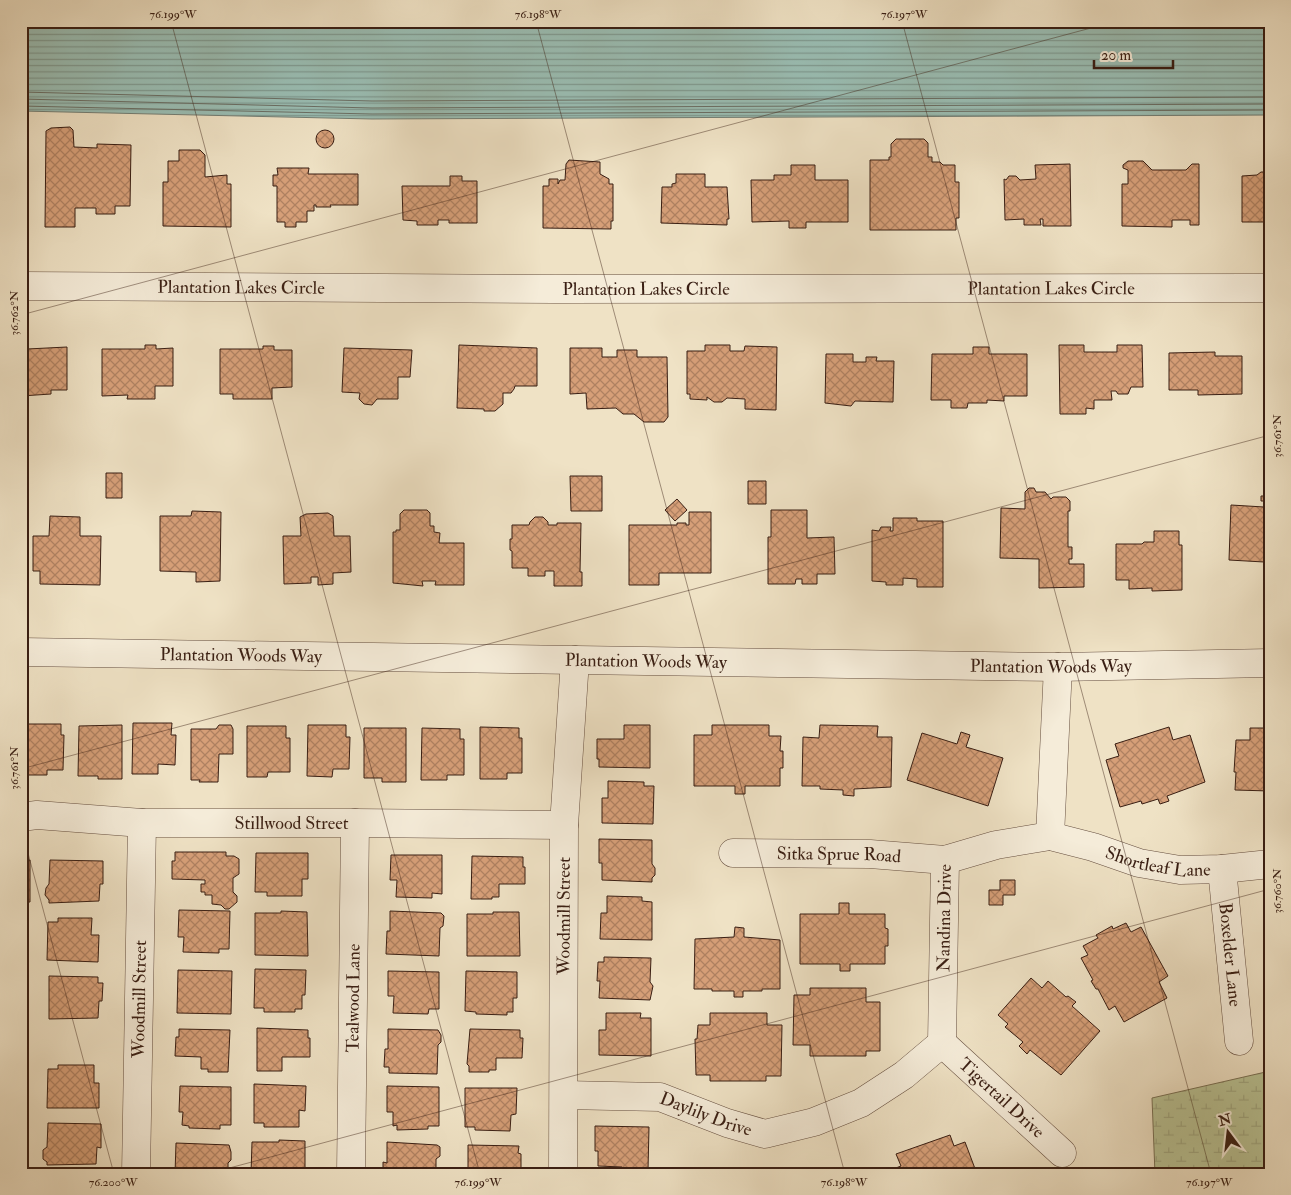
<svg xmlns="http://www.w3.org/2000/svg" width="1291" height="1195" font-family="'IM FELL Double Pica',serif">
	<style>
		.wetland { fill: url(#wetland-marsh); stroke: #797054 }
		.water { fill: url(#water-rules); stroke: #737e74 }
		.lines { fill: none; stroke-linecap: round; stroke-linejoin: round }
		.shore { stroke: #6a6e64; stroke-width: 1 }
		.building { fill: url(#building-cross-hatch); stroke: #391e13 }
		.minor-casing { stroke: #664f40; stroke-width: 29 }
		.minor { stroke: #f5ecd9; stroke-width: 28 }
		.ticks { fill: none; stroke: #391e13; stroke-width: 1; stroke-opacity: 0.45 }
		.labels { text-anchor: middle; stroke-width: 4.5; stroke-linejoin: round; paint-order: stroke }
		.street-label { font-size: 18px; fill: #391e13; stroke: #f5ecd9 }
		.neatline { fill: none; stroke: #391e13; stroke-width: 2 }
		.ticks-label { font-size: 12px; text-anchor: middle; fill: #391e13 }
	</style>
	<defs>
		<pattern id="wetland-marsh" width="20" height="14" patternUnits="userSpaceOnUse" patternTransform="scale(1.25)"><rect width="20" height="14" fill="#b9c395"/><path d="M1 5h8M5 5V1M11 12h8M15 12V8" fill="none" stroke="#a0a780"/></pattern>
		<pattern id="water-rules" width="6" height="5" patternUnits="userSpaceOnUse" patternTransform="scale(1.25)"><rect width="6" height="5" fill="#9abeb4"/><path d="M0 2.5h6" fill="none" stroke="#7f9a91"/></pattern>
		<pattern id="building-cross-hatch" width="8" height="8" patternUnits="userSpaceOnUse" patternTransform="scale(1.25)"><rect width="8" height="8" fill="#d69f78"/><path d="M0 0l8 8M0 8l8-8" fill="none" stroke="#af8161"/></pattern>
	</defs>
	<rect width="100%" height="100%" fill="#efe2c5"/>
	<filter id="stains"><feTurbulence type="fractalNoise" baseFrequency=".004" numOctaves="4"/><feColorMatrix values="0 0 0 0 .2 0 0 0 0 .09 0 0 0 0 .02 0 0 0 .5 -.17"/></filter>
	<radialGradient id="worn" r=".72"><stop offset=".6" stop-color="#630" stop-opacity="0"/><stop offset="1" stop-color="#630" stop-opacity=".3"/></radialGradient>
	<path class="wetland" d="M1270,1071V1174H1155L1152,1098Z"/>
	<path class="water" d="M21,21H1270V115L372,119L21,111Z"/>
	<g class="lines">
		<path class="shore" d="M21,92L372,101L1270,97
			M21,99L372,108L1270,104
			M21,106L372,114L1270,110"/>
	</g>
	<path class="building" d="M70,127L73,130L74,147L97,148V144L131,145L130,206H115V214H96V208H75V227H45L46,131L51,128Z
		M316 139a9 9 0 1 1 18 0a9 9 0 1 1-18 0Z
		M896,139H924L928,143V157H932V162H940L943,165H955V182H959V218H956V230H870V160H889V157H891V144Z
		M179,150H200L205,155V177L227,175V184H231V227L163,226V182H168V161H179Z
		M569,160L600,162V174L609,179V184H613V221H611V229L543,228V186H549V179H558V184L560,180H565L566,164Z
		M1128,161H1143L1152,170H1186L1192,164H1199V225H1190V220H1172V227L1122,226V184H1128V170L1123,168V165Z
		M1070,164L1071,226H1043V219H1040L1041,225H1024V219L1005,220L1004,179L1006,180L1009,176H1016L1020,180L1036,179L1035,165Z
		M1268,164H1270V222H1242V176L1257,175L1261,172H1268Z
		M791,165H815V180H848V222H806V228H789V221L752,222L751,180H774V175H791Z
		M277,168H309L308,174H358V205H330L331,207H316V205H314V211H307V222H296V227H285V222H277V186H273V175H278Z
		M676,174H705V187H727L729,219H727V225L661,223L662,187H672V184L676,183Z
		M450,176H462V181H477V223H449V220H438V225H417V221L403,220L402,186H450Z
		M21,345H27V349L67,347V390H51V394L21,396Z
		M145,345H156V349L173,348V386H155V399H127L128,395L102,396V349H145Z
		M459,345L537,348V386H515L514,389L511,393H503V404L495,411H484V409L457,408Z
		M705,345H730V351H744L745,346L777,347L776,410L745,409V399L727,398L722,402H714L707,397V400L690,399V394H687V351H705Z
		M1059,345H1084V352H1117V345H1142L1143,387H1131L1128,394H1118L1116,391H1111L1112,400H1094V409L1086,408V414H1060Z
		M263,346H274V350H292V387L272,388V399H233V394H220V349H263Z
		M973,347H989V354H1027V396H1004V401L987,400V403H968L967,408H951V400H931L932,354H973Z
		M344,348L412,350L410,377H398V399H377L372,405L364,404L359,399L360,393L342,392Z
		M570,348H602V357H617V350H637V357H667L668,417L664,422H644L634,414H623L616,408L587,409L586,393L570,394Z
		M1215,352V356H1242V394L1198,395V390H1169V353Z
		M826,354H853V362H866V357H877L876,361H894L893,402L855,401L851,406L825,403Z
		M106,473H122V498H106Z
		M570,476H602V511H571Z
		M748,481H766V504H748Z
		M1029,488H1034L1036,492H1045L1051,499L1053,497H1066L1070,501V511H1068V547H1072V559H1069V564H1084V587L1039,588V559L1000,558L1001,508L1025,509V492Z
		M1265,488H1270V567H1264V562L1229,560L1231,505L1264,507L1265,501H1261V496H1264Z
		M677,499L687,510L675,521L665,510Z
		M404,510H427L430,513V526H434V532L440,533L439,543H464V585H435L436,581H422L423,586L393,583V532H396V530H400V514Z
		M771,510H807V538L834,537L835,574H817V584H802V579H796L795,584H768V537H771Z
		M192,511L221,512L220,581L196,582V572L160,571V516H191Z
		M689,512H711V573H659V585H629V525H677V523H686V525H689Z
		M328,513L333,516L334,536H350L351,572L333,573V584L318,585V577H311V583L284,584L283,536H301L300,517L306,514Z
		M50,516L80,517V536H101L100,585L40,584V571H33V536H49Z
		M535,517H543L548,522V525H557V523H581L580,572H582V586H554V571H545V576H528V568H512V551L510,550V539H512V525H529L530,522Z
		M893,518H917V521H943V587H917V579L903,578V585H886V582L872,581V530L879,531L881,527H891L890,531H893Z
		M1154,531H1179V545H1182V590L1152,591V588L1129,589V580H1116V544H1142L1144,542H1154Z
		M133,723H172L171,735H176L175,765L158,764V774H132Z
		M22,724H61V735H64L63,770H47V775H21Z
		M122,725V779H98V776H78L79,726Z
		M219,725H231L233,729V754H219L218,782H199L200,780H191V729H216Z
		M308,725H346V737H350L349,769H333L332,777L307,776Z
		M624,725H650V768L599,767V759H597V739H624Z
		M712,725H769V736H781L780,751H783V768H780V786H745V794H735V786H694V735H712Z
		M820,725L878,726L877,737H892L891,787L854,789V796L843,795V790L820,789V786H802L803,737L819,738Z
		M247,726H286V738H290V772H268L267,777H247Z
		M480,727L519,728V738H522V773H507V779H480Z
		M1169,727L1173,740L1190,735L1205,782L1167,796L1169,801L1160,804L1158,799L1142,804L1141,801L1120,807L1106,760L1119,756L1115,744Z
		M364,728H406V782H382V778H364Z
		M422,728L460,729V739H464V775H447V780H421Z
		M1250,728H1270V791L1235,790L1236,772H1234L1236,740H1250Z
		M961,732L970,735L966,747L1003,758L988,806L907,780L922,733L957,744Z
		M608,781L644,782V786H654L653,824L602,823V798H608Z
		M599,839L652,840V864L655,868V875L652,878V882L602,880V863H599Z
		M175,852H226V856H234L239,859V874L233,878V892L237,896V902L229,909H225L221,905L212,904V895H205V892H201V884H205V880L172,879V861H175Z
		M256,853H308V879H302V896H267V892H255Z
		M391,855H442V894L432,893V898L396,897L397,880H390Z
		M472,856L523,857V867H525V884H499V897H492V899H471Z
		M21,860H30V902H21Z
		M50,860L103,861V884H100L99,901L49,903V900L45,895L46,888L49,884Z
		M1000,880H1015V895H1003V905H989V890H1000Z
		M607,896L642,897V901L652,902V940L600,939L601,913H607Z
		M839,903H849V914H885V928L888,929V946H885V964H850V971H840V964H800V914H839Z
		M179,910L230,911L229,949H219V953L183,952L184,937H178Z
		M281,911L307,912L308,956L255,955V913H281Z
		M390,911L441,913L444,916L443,926L440,928L439,956L386,954L387,931H390Z
		M493,912H519L520,956H467V914H493Z
		M58,918H92L91,935H99L98,962L47,960L48,922H58Z
		M1126,923L1131,932L1141,927L1168,976L1159,982L1167,998L1124,1022L1115,1006L1109,1010L1098,989H1096L1091,981L1093,980L1081,958L1088,955L1083,946L1098,938L1096,935L1112,926L1113,929Z
		M735,927L744,928V937L780,940V989H762V991H743V997H734V991H712V989H694L695,939L734,937Z
		M604,957L651,958L650,982L653,986L650,1000L599,998L600,981H597L598,962H604Z
		M255,969L306,970L305,995H302V1009H295V1012H264V1008H254Z
		M178,970L232,971L231,1014L177,1013Z
		M388,971L439,972V1009H429L428,1014L393,1013L394,996H388Z
		M466,971L517,972V998H513V1012H507V1015L476,1014V1012L465,1011Z
		M49,976L98,977V983H103L102,1001H99L98,1018L49,1019Z
		M1031,978L1042,988L1048,981L1066,997L1068,996L1076,1002L1072,1006L1100,1031L1061,1075L1030,1050L1027,1054L1019,1046L1023,1042L1005,1027L1008,1024L998,1015Z
		M810,988H866V1002H880V1051H866V1056H810V1045H793L794,995H810Z
		M606,1013H641L640,1018H651V1056L599,1055V1030H606Z
		M710,1013H767V1025H782L781,1076H766V1081H710V1075H696L695,1039H697L698,1025H710Z
		M257,1028L308,1030V1038H310V1057H282V1071H257Z
		M179,1029L230,1030L228,1072H208V1069H201V1057L175,1056L176,1037H179Z
		M388,1029L438,1030L441,1035V1042L438,1045L437,1074L389,1073V1067H384L385,1049H388Z
		M470,1029L520,1030V1038H523L522,1058H496V1070H489V1072H469V1066L467,1064Z
		M58,1065H94V1083H99V1108H47L48,1069H58Z
		M254,1084L306,1086L305,1111L299,1110V1127H264V1123H254Z
		M180,1086L231,1087V1125H220V1129L189,1128V1126L182,1125L183,1112H179Z
		M387,1086L439,1087V1126H428V1129L397,1130V1125L393,1126V1112H387Z
		M465,1088H517L516,1114L511,1115L510,1131L475,1130V1127H465Z
		M48,1123L101,1124V1148L97,1147L96,1164L47,1165V1162L43,1159V1150L47,1147Z
		M595,1126L649,1127L648,1170L622,1169V1167L598,1166V1151H595Z
		M950,1135L954,1146L965,1142L977,1174H883V1173L901,1166L896,1154Z
		M279,1140L305,1141V1174H251L252,1142H279Z
		M387,1142L437,1145L440,1147V1156L436,1159V1174H383V1162L387,1163Z
		M176,1143L229,1145L231,1152V1160L228,1163V1174H175Z
		M468,1145L519,1146L518,1153L521,1154V1173L464,1174V1169H468Z"/>
	<g class="lines">
		<defs>
			<g id="minor">
				<path id="s1" d="M21,286L555,289L1270,288"/>
				<path id="s2" d="M21,652L1058,667L1270,663"/>
				<path id="s3" d="M21,817L37,815L142,823H355L564,825"/>
				<path d="M1050,836L1058,667"/>
				<path id="s4" d="M733,853L870,854L945,860L996,845L1050,836L1093,847L1139,863L1180,870L1222,869L1270,864"/>
				<path id="s5" d="M1222,869L1239,1041"/>
				<path id="s6" d="M942,1043L945,860"/>
				<path id="s7" d="M942,1043L1062,1153"/>
				<path id="s8" d="M564,1095L660,1097L727,1123L765,1134L814,1122L861,1103L904,1075L942,1043"/>
				<path id="s9" d="M136,1174L142,823"/>
				<path id="s10" d="M351,1174L355,823"/>
				<path id="s11" d="M563,1174L564,825L575,660"/>
			</g>
		</defs>
		<use href="#minor" class="minor-casing"/>
		<use href="#minor" class="minor"/>
	</g>
	<path class="ticks" d="M171,21L480,1174M536,21L845,1174M902,21L1211,1174M1267,21L1270,30M21,315L1117,21M21,769L1270,435M21,827L114,1174M207,1174L1270,889"/>
	<g class="labels">
		<g class="street-label">
			<text dy="6" stroke="none"><textPath href="#s1" startOffset="220">Plantation Lakes Circle</textPath></text>
			<text dy="6" stroke="none"><textPath href="#s1" startOffset="1030">Plantation Lakes Circle</textPath></text>
			<text dy="6" stroke="none"><textPath href="#s1" startOffset="625">Plantation Lakes Circle</textPath></text>
			<text dy="6" stroke="none"><textPath href="#s2" startOffset="220">Plantation Woods Way</textPath></text>
			<text dy="6" stroke="none"><textPath href="#s2" startOffset="625">Plantation Woods Way</textPath></text>
			<text dy="6" stroke="none"><textPath href="#s2" startOffset="1030">Plantation Woods Way</textPath></text>
			<text dy="6" stroke="none"><textPath href="#s3" startOffset="271">Stillwood Street</textPath></text>
			<text dy="6" stroke="none"><textPath href="#s4" startOffset="106">Sitka Sprue Road</textPath></text>
			<text dy="6" stroke="none"><textPath href="#s4" startOffset="432">Shortleaf Lane</textPath></text>
			<text dy="6" stroke="none"><textPath href="#s11" startOffset="258">Woodmill Street</textPath></text>
			<text dy="6" stroke="none"><textPath href="#s6" startOffset="125">Nandina Drive</textPath></text>
			<text dy="6" stroke="none"><textPath href="#s5" startOffset="86">Boxelder Lane</textPath></text>
			<text dy="6" stroke="none"><textPath href="#s9" startOffset="175">Woodmill Street</textPath></text>
			<text dy="6" stroke="none"><textPath href="#s10" startOffset="176">Tealwood Lane</textPath></text>
			<text dy="6" stroke="none"><textPath href="#s7" startOffset="81">Tigertail Drive</textPath></text>
			<text dy="6" stroke="none"><textPath href="#s8" startOffset="145">Daylily Drive</textPath></text>
		</g>
	</g>
	<rect width="1291" height="1195" fill="none" stroke="#efe2c5" stroke-width="55"/>
	<g transform="translate(1228 1132) rotate(345)" stroke="#f5ecd9" stroke-width="4" paint-order="stroke">
	<path d="M0-4L9 19L0 12L-9 19Z" fill="#391e13"/>
	<text y="-8" font-size="14" font-weight="bold" text-anchor="middle" fill="#391e13">N</text>
	</g>
	<path d="M1094 60v8h79v-8" fill="none" stroke="#391e13" stroke-width="2.5"/>
	<text x="1101" y="60" font-size="15" fill="#391e13" stroke="#f5ecd9" stroke-width="4" paint-order="stroke">20 m</text>
	<rect x="28" y="28" width="1236" height="1140" class="neatline"/>
	<g class="ticks-label">
		<text x="173" y="18">76.199°W</text>
		<text x="538" y="18">76.198°W</text>
		<text x="904" y="18">76.197°W</text>
		<text transform="translate(14 313) rotate(-90)" y="4">36.762°N</text>
		<text transform="translate(1277 436) rotate(-90)" y="4">36.761°N</text>
		<text transform="translate(14 768) rotate(-90)" y="4">36.761°N</text>
		<text transform="translate(1277 891) rotate(-90)" y="4">36.760°N</text>
		<text x="113" y="1186">76.200°W</text>
		<text x="478" y="1186">76.199°W</text>
		<text x="844" y="1186">76.198°W</text>
		<text x="1209" y="1186">76.197°W</text>
	</g>
	<rect width="100%" height="100%" filter="url(#stains)"/>
	<rect width="100%" height="100%" fill="url(#worn)"/>
</svg>
